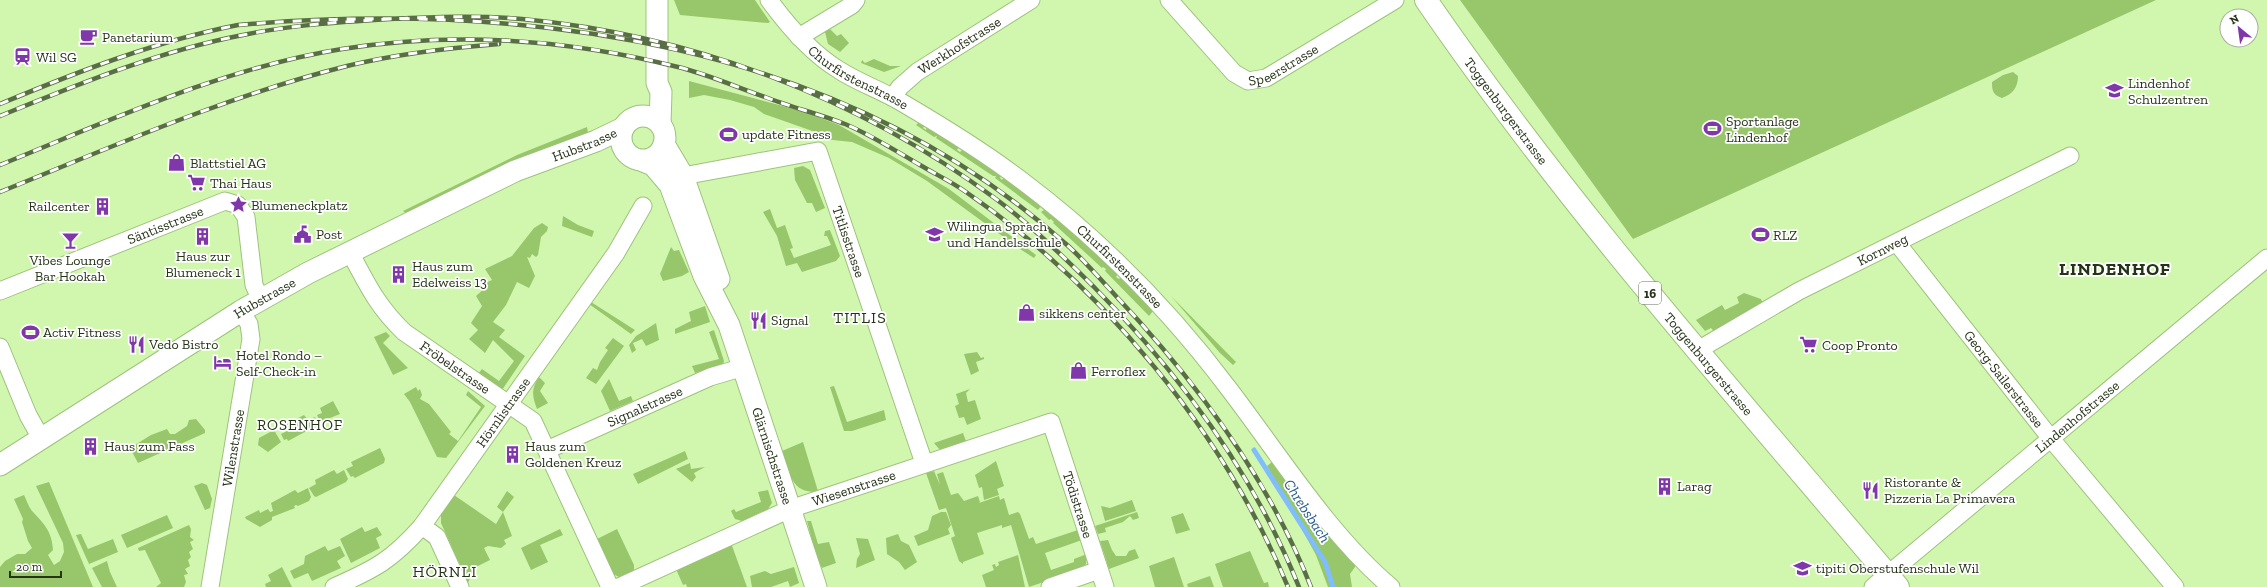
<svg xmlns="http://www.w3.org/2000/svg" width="2267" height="587" font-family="'Zilla Slab',serif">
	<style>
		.green { fill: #98c66a }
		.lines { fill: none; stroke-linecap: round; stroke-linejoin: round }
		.stream { stroke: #80bdfd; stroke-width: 5 }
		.minor-casing { stroke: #9ec27d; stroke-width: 19 }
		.tertiary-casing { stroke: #9ec27d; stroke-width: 23 }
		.primary-casing { stroke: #9ec27d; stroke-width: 24 }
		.minor { stroke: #fff; stroke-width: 17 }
		.tertiary { stroke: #fff; stroke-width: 21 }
		.primary { stroke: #fff; stroke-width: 22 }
		.rail-casing { stroke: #596e45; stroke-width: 4.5 }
		.rail { stroke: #fff; stroke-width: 3; stroke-dasharray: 9; stroke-linecap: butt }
		.labels { text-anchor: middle; stroke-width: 3.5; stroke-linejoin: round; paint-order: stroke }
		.shield { fill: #fff; stroke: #66705d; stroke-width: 1 }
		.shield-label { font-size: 13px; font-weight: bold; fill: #253317 }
		.poi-label { font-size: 14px; fill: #253317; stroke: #fff; text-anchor: start }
		.street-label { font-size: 14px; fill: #253317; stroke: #fff }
		.neighbourhood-label { font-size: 15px; letter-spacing: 1px; fill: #253317; stroke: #fff }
		.water-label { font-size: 15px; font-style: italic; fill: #255a8e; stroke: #fff }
		.quarter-label { font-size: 16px; letter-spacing: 1px; fill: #253317; stroke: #fff }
		.district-label { font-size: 18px; font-weight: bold; letter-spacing: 1px; fill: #253317; stroke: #fff }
	</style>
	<rect width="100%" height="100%" fill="#d1f7af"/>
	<path class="green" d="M674,0H755L770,22L768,23L680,15Z
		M1460,0H2156L1633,239Z
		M824,28L830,29L837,36L841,34L849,43L840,52L828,44Z
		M874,59L890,66H901L884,72L861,63L862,60L865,63Z
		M2013,72L2018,76C2018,87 2013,94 2002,98C1993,95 1992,91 1992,82L2003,75Z
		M689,81L802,111L839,125L949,189L1036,255L1034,258L1020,249L927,181L889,158L852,142L823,139L821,134L764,114L754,107L730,100L704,95L689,98Z
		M919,122L925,125L923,128L926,130L927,127L959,147L957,150L960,152L963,149L1001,176L1000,178L1002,180L1004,177L1041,206L1038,210L995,178L996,176H993L936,138L937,136L934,137L916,125Z
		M587,127L588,133C525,154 466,184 407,214L403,211L517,155Z
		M803,166L810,170L825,208L816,212L812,203H807L795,180L794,168Z
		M1043,207L1118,274L1116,277L1119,279L1121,277L1153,311L1149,316L1105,271L1106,269L1103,267L1102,268L1053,223L1054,222L1051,219L1049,220L1041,212L1044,210Z
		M770,209L777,228L785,225L793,248L790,249L794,258L831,245L827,236H824L825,231L830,230L840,256L836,261L802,272L797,263L786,266L777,236L763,212Z
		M563,216L578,225L594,231L592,237L562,226Z
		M542,223L548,227L547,231L541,237L538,255L536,257L532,254L530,258L527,257L535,276L529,288L517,282L506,305L493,322L505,330L499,337L525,356L502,390L478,374L482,369L499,381L514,361L493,340L485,353L469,339L478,330L471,323L482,306L476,296L486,287L485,283L492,280L485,269L512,256L534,228Z
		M671,247L674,251L679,250L689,272L682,276L663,281L660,274Z
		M1744,293L1761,299L1764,306L1716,334L1711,328L1705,331L1696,320L1722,305L1725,310L1739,303L1737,297Z
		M1171,296L1236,362L1233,365L1220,353Z
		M591,302L635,330L631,334L589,304Z
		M705,306L710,322L675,334V329L691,321L689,312Z
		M656,323L659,340L646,346L642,339L633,343L636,350L632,353L629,345L636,336Z
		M714,330L724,361L723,364L695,373L692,366L719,359L709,332Z
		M386,332L390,336L383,343L408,368L393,375L374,337Z
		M613,338L624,346L596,384L586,378L593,368L597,370L600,362L608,350L605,348Z
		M977,352L981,358L984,357V359L976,362L979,371L971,375L964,354Z
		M539,377L545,383L540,391L548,403L537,409C532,396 531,389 539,377Z
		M609,379L619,401L631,396L633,401L610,411L601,391Z
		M834,386L847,422L884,410L886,420L852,431H844L830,387Z
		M416,387L418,391L420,389L422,395L420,399L429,404L451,432L449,434L458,441L481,407L466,395L468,391L485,406L446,458L437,457L410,402L404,394Z
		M970,389L966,393L968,402L975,400L981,419L967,425L964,417L959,418L955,406L959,404L956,394Z
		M333,401L340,414L320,422L317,415L322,413L320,408Z
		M304,415L308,420L315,417L318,425L288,441L287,439L284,440L281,434L289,430L287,424Z
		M196,419L205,430V433L138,463L130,448L151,435L167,429L170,434H175L187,426L189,420Z
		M274,430L281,442L268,452L258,445L259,438Z
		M963,433L966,441L940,450L934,443Z
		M803,442L818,491C792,496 788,470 782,451Z
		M380,448L385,459L384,463L355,478L353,476L351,477L346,469L353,466L351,462Z
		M685,451L688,459L638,484L633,474Z
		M996,461L1004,486L997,489L999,495L984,500L982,487L979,488L975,475Z
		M1272,462L1308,511L1355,564V567L1350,574L1352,587H1328L1316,555L1267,466Z
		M690,463L691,469L705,467L694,473L696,477L692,482L676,469Z
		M334,470L337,474L344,470L348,479L346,482L316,497L314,496L309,488L316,484L315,480Z
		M934,471L940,485L937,474L943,472L951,495L958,493L964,501L978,496L980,502L979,503L999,496L1000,500L1004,498L1009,515L1018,512L1020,514L1028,536L1029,539L1033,537L1036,544L1078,530L1082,540L1045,553L1051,570L1074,562V559L1087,554L1086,564L1076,571L1029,587L1011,525L1002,528V525L977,533L984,554L963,562V564L959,561L951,538L955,536L946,508L939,510L926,473Z
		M49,482L93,587H0V567L5,561L17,554H25L32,548L28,541L22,522L23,519L14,499L24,495C27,501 29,508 33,512C44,524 52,531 53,550L48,555L54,565L60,561L64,552L63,543L36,486Z
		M202,483L207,485L212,499L210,508L205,510L194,486Z
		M308,488L311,497L309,501L298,506L296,505L294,506L295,508L272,517V520L260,527L246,519L245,517L259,510L260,513L268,509L270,512L273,511L271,503L295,490L298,493Z
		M768,490L772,503L768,509L742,521L735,519L731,511L734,509L736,512L761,502L758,492Z
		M507,491L514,497L503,512L512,536L504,540L506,544L501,548L488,546L484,548L490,560L474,568L468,583L441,523V513L454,495L496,524L503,512L497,507Z
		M1132,500L1136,511L1105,521L1101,506L1110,508Z
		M941,512H946L951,525L948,529L950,534L918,546L914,536L928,530L932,516Z
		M1137,512L1139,518L1133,520L1130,516L1123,522L1105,528L1106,532L1098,534L1095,526Z
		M1183,513L1190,530L1176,534L1171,517Z
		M167,515L173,528L127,548L121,535Z
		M807,521H811L818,544L829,542L836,563L822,568L816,556Z
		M189,525L191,529L190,537L194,540L190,542L193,549L189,552L191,557L188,560L190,566L185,569L188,574L184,575L186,582L184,587H156L161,583L145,550L139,551L138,548Z
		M362,527L365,532L377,527L382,535L376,538L380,548L351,563L340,539Z
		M560,529L563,535L540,545L548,562L531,570L521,548Z
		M617,529L634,565V571L619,577L613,574L597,539Z
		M81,534L88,549L113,539L118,552L89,564L76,535Z
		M898,534L901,541L909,545L917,562L905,570L899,562L887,554L886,538Z
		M856,538L868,539L875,560L856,568L857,559L860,554Z
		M1108,540L1112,550L1116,556H1126L1129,551L1135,549L1139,558L1109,569L1100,541Z
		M731,543L747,587H687L686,584L683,585L676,569Z
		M325,546L328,551L340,546L345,556L337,561L341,568L312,581L308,573L294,579L290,571L304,564L305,556Z
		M1250,551L1264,583L1268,582L1269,587H1223L1215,564Z
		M1018,555L1025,587H986L982,575L994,570L992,565L995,564L996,567L999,565L998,562Z
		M1174,557L1184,587H1155L1149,566Z
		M107,561L110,572L117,587H102L92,568Z
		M282,567L292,587H266L265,584L271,581L268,575Z
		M794,567L799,583L790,587L788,581L771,587H752L750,576L765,571L771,574Z
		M1210,576L1214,587H1188L1187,584Z"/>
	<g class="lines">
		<path class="stream" d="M1254,450L1325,562L1333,587"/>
		<defs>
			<g id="minor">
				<path id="s1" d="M769,0C788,26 811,53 839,70C859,83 881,90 901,102C942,126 983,151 1021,180C1101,240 1169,309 1229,389C1278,453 1330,536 1391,587"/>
				<path id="s2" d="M1169,0L1234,73L1248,81L1266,78L1395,0"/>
				<path d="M799,37L852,5L856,0"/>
				<path id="s3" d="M893,97L900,87L917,72L1031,0"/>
				<path id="s4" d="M683,176L818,151L924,463"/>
				<path id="s5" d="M1897,243L2052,440L2175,587"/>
				<path id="s6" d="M351,254C368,286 378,307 404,332L533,421L610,587"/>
				<path id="s7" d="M0,291L225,201L238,205L246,217L254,285L261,300"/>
				<path d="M0,347L28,415L42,440"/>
				<path id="s8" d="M1698,350L1799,291L2070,156"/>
				<path id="s9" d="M547,450L710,377L744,367"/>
				<path d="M422,526L437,537L460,587"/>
				<path id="s10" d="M210,587L251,339L249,324L241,311"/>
				<path id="s11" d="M334,587C375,569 392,560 422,526L616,253L643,206"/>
				<path id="s12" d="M619,587L790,509L1051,422L1105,587"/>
				<path d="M1050,587L1099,570"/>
				<path id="s13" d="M1873,587L2267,258"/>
			</g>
			<g id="tertiary">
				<path d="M657,0V83L661,92L660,124"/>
				<circle cx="643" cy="138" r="22"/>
				<path d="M664,144L683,176L719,279"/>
				<path id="s14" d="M643,161L653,165L670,185L704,276L729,325L816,587"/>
				<path id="s15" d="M0,465L241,311L308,273L515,171L596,141L623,128"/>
			</g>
			<g id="primary">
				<path id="s16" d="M1426,0C1568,207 1736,395 1898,587"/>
			</g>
		</defs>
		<use href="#minor" class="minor-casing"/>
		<use href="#tertiary" class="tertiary-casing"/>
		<use href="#primary" class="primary-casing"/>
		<use href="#minor" class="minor"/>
		<use href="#tertiary" class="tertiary"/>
		<use href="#primary" class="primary"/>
		<defs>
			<path id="rail" d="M0,104C77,72 156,41 238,25C533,0 841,44 1066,244C1084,260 1099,278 1115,295C1195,380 1268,477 1311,587
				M0,116C79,84 159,51 243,35C291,25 340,22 390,19C433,17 478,15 522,19C693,35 857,97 996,199C1031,225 1063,256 1094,287C1179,373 1254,474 1299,587
				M0,165C111,120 223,68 342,49C455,31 567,39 678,67C707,74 736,87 765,97C791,107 819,114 845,124C871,135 896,151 920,165C935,174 952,182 966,192C1104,287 1224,433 1288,587
				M0,192C114,146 227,96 347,66C396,54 448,48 499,44"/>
		</defs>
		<use href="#rail" class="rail-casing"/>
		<use href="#rail" class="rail"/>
	</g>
	<defs>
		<symbol id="cafe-bare" viewBox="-9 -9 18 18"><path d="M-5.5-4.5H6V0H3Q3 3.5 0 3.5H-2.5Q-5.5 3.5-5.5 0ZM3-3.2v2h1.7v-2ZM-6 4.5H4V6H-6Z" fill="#7f37a9" stroke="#fff" stroke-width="2.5" paint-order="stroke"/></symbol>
		<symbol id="station-bare" viewBox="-9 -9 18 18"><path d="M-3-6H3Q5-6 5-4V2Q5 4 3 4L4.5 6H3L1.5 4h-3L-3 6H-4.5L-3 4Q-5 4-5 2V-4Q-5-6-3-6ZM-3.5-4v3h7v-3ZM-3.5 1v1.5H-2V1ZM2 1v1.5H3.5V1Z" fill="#7f37a9" stroke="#fff" stroke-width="2.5" paint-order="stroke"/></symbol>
		<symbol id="school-bare" viewBox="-9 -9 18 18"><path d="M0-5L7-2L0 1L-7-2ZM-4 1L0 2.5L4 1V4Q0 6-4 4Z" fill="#7f37a9" stroke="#fff" stroke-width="2.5" paint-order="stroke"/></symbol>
		<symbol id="stadium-bare" viewBox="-9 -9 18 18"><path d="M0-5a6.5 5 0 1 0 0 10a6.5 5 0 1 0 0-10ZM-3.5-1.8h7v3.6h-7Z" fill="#7f37a9" stroke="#fff" stroke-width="2.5" paint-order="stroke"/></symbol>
		<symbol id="shop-bare" viewBox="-9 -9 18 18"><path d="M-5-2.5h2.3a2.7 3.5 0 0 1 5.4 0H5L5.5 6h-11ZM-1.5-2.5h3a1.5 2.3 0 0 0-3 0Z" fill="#7f37a9" stroke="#fff" stroke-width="2.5" paint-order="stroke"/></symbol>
		<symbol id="supermarket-bare" viewBox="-9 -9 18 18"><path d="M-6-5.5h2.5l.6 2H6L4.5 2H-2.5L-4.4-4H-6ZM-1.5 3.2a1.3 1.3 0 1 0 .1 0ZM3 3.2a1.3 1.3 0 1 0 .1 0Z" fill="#7f37a9" stroke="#fff" stroke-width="2.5" paint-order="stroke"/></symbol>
		<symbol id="sight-bare" viewBox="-9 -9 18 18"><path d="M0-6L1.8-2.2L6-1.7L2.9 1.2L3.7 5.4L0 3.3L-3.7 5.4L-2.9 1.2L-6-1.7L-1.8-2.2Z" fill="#7f37a9" stroke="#fff" stroke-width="2.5" paint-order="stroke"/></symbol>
		<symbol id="building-bare" viewBox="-9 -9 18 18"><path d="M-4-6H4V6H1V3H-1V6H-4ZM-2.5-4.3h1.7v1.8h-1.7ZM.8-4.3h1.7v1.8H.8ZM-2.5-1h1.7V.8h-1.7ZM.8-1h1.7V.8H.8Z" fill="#7f37a9" stroke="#fff" stroke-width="2.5" paint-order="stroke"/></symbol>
		<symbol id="civic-bare" viewBox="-9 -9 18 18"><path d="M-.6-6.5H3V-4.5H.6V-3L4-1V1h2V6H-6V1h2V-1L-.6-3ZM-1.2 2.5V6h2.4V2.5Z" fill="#7f37a9" stroke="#fff" stroke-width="2.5" paint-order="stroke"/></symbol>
		<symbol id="bar-bare" viewBox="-9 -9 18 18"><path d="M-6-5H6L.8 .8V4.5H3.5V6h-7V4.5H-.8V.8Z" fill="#7f37a9" stroke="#fff" stroke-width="2.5" paint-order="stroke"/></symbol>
		<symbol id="restaurant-bare" viewBox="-9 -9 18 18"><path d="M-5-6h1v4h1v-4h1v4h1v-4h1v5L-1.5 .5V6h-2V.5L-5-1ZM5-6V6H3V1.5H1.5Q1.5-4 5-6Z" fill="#7f37a9" stroke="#fff" stroke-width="2.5" paint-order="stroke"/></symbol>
		<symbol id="hotel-bare" viewBox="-9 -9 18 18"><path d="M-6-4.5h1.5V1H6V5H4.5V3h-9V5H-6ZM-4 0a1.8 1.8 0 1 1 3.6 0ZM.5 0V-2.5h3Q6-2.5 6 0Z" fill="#7f37a9" stroke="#fff" stroke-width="2.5" paint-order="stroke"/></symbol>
	</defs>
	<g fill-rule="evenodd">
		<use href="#cafe-bare" x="76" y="24" width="25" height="25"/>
		<use href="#station-bare" x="10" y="44" width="25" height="25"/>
		<use href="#school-bare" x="2102" y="78" width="25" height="25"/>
		<use href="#stadium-bare" x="1700" y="116" width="25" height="25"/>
		<use href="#stadium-bare" x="716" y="122" width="25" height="25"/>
		<use href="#shop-bare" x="164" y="150" width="25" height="25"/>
		<use href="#supermarket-bare" x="184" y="170" width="25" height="25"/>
		<use href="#sight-bare" x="226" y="192" width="25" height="25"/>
		<use href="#building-bare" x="90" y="194" width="25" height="25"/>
		<use href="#civic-bare" x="290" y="222" width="25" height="25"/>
		<use href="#school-bare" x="922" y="222" width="25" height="25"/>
		<use href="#stadium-bare" x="1748" y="222" width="25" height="25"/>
		<use href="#building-bare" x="190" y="224" width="25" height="25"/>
		<use href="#bar-bare" x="58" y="228" width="25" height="25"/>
		<use href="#building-bare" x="386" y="262" width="25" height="25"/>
		<use href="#shop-bare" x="1014" y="300" width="25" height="25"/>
		<use href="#restaurant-bare" x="746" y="308" width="25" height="25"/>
		<use href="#stadium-bare" x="18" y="320" width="25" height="25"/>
		<use href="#restaurant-bare" x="124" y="332" width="25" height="25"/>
		<use href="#supermarket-bare" x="1796" y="332" width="25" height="25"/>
		<use href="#hotel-bare" x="210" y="350" width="25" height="25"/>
		<use href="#shop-bare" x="1066" y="358" width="25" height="25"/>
		<use href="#building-bare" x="78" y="434" width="25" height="25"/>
		<use href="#building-bare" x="500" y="442" width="25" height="25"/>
		<use href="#building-bare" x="1652" y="474" width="25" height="25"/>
		<use href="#restaurant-bare" x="1858" y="478" width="25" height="25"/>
		<use href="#school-bare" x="1790" y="556" width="25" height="25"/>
	</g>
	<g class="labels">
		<rect class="shield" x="1639" y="282" width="22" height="22" rx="3"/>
		<g class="shield-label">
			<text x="1650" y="298">16</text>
		</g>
		<g class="poi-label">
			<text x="102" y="42">Panetarium</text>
			<text x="36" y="62">Wil SG</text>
			<text x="2128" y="88">Lindenhof<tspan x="2128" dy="16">Schulzentren</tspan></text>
			<text x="1726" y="126">Sportanlage<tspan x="1726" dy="16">Lindenhof</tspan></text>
			<text x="742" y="139">update Fitness</text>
			<text x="190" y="168">Blattstiel AG</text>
			<text x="210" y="188">Thai Haus</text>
			<text x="251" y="210">Blumeneckplatz</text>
			<text x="90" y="211" text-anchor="end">Railcenter</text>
			<text x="947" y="231">Wilingua Sprach<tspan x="947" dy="16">und Handelsschule</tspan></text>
			<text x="316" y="239">Post</text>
			<text x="1773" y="240">RLZ</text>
			<text x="203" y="261" text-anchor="middle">Haus zur<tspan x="203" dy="16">Blumeneck 1</tspan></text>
			<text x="70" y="265" text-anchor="middle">Vibes Lounge<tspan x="70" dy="16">Bar Hookah</tspan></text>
			<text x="412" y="271">Haus zum<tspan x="412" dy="16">Edelweiss 13</tspan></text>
			<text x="1039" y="318">sikkens center</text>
			<text x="771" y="325">Signal</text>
			<text x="43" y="337">Activ Fitness</text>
			<text x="149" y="349">Vedo Bistro</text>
			<text x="1822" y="350">Coop Pronto</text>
			<text x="236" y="360">Hotel Rondo –<tspan x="236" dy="16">Self-Check-in</tspan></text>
			<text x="1091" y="376">Ferroflex</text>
			<text x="104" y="451">Haus zum Fass</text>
			<text x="525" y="451">Haus zum<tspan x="525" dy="16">Goldenen Kreuz</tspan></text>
			<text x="1884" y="487">Ristorante &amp;<tspan x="1884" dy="16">Pizzeria La Primavera</tspan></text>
			<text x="1677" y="491">Larag</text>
			<text x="1816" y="573">tipiti Oberstufenschule Wil</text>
		</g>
		<g class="street-label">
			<text dy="5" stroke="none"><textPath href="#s3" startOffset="85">Werkhofstrasse</textPath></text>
			<text dy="5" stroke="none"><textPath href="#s2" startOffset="153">Speerstrasse</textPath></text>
			<text dy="5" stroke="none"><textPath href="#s1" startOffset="120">Churfirstenstrasse</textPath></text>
			<text dy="5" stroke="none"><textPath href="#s16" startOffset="137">Toggenburgerstrasse</textPath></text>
			<text dy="5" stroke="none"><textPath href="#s15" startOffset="668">Hubstrasse</textPath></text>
			<text dy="5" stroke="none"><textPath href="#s7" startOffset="178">Säntisstrasse</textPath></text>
			<text dy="5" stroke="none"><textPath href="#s4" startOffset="233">Titlisstrasse</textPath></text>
			<text dy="5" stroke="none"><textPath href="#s8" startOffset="210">Kornweg</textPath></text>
			<text dy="5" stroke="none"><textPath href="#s1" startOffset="444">Churfirstenstrasse</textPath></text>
			<text dy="5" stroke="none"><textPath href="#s15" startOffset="313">Hubstrasse</textPath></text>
			<text dy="5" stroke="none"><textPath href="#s16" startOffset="461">Toggenburgerstrasse</textPath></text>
			<text dy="5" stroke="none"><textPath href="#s6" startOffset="157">Fröbelstrasse</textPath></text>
			<text dy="5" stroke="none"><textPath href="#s5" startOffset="173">Georg-Sailerstrasse</textPath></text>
			<text dy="5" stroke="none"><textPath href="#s9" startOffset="107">Signalstrasse</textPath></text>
			<text dy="5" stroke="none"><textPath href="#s11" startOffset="248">Hörnlistrasse</textPath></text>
			<text dy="5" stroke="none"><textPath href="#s13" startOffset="266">Lindenhofstrasse</textPath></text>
			<text dy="5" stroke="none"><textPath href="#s10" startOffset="141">Wilenstrasse</textPath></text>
			<text dy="5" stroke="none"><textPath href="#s14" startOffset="327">Glärnischstrasse</textPath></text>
			<text dy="5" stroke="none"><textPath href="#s12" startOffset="255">Wiesenstrasse</textPath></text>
			<text dy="5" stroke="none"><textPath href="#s12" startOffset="550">Tödistrasse</textPath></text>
		</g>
		<g class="neighbourhood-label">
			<text x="300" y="430">ROSENHOF</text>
		</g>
		<g class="water-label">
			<text transform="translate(1307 511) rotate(57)" y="5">Chrebsbach</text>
		</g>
		<g class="quarter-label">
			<text x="860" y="323">TITLIS</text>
			<text x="445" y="577">HÖRNLI</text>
		</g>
		<g class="district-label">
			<text x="2115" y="275">LINDENHOF</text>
		</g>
	</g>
	<g transform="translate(2239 28) rotate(331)"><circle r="19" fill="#ffffff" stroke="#a8ada2"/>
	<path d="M0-3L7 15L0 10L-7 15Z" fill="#7f37a9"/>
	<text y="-6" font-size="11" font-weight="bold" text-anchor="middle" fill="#253317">N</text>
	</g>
	<path d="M10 571v6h51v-6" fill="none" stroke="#253317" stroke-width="2"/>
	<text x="16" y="571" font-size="12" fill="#253317" stroke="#ffffff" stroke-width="3" paint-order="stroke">20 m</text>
</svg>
